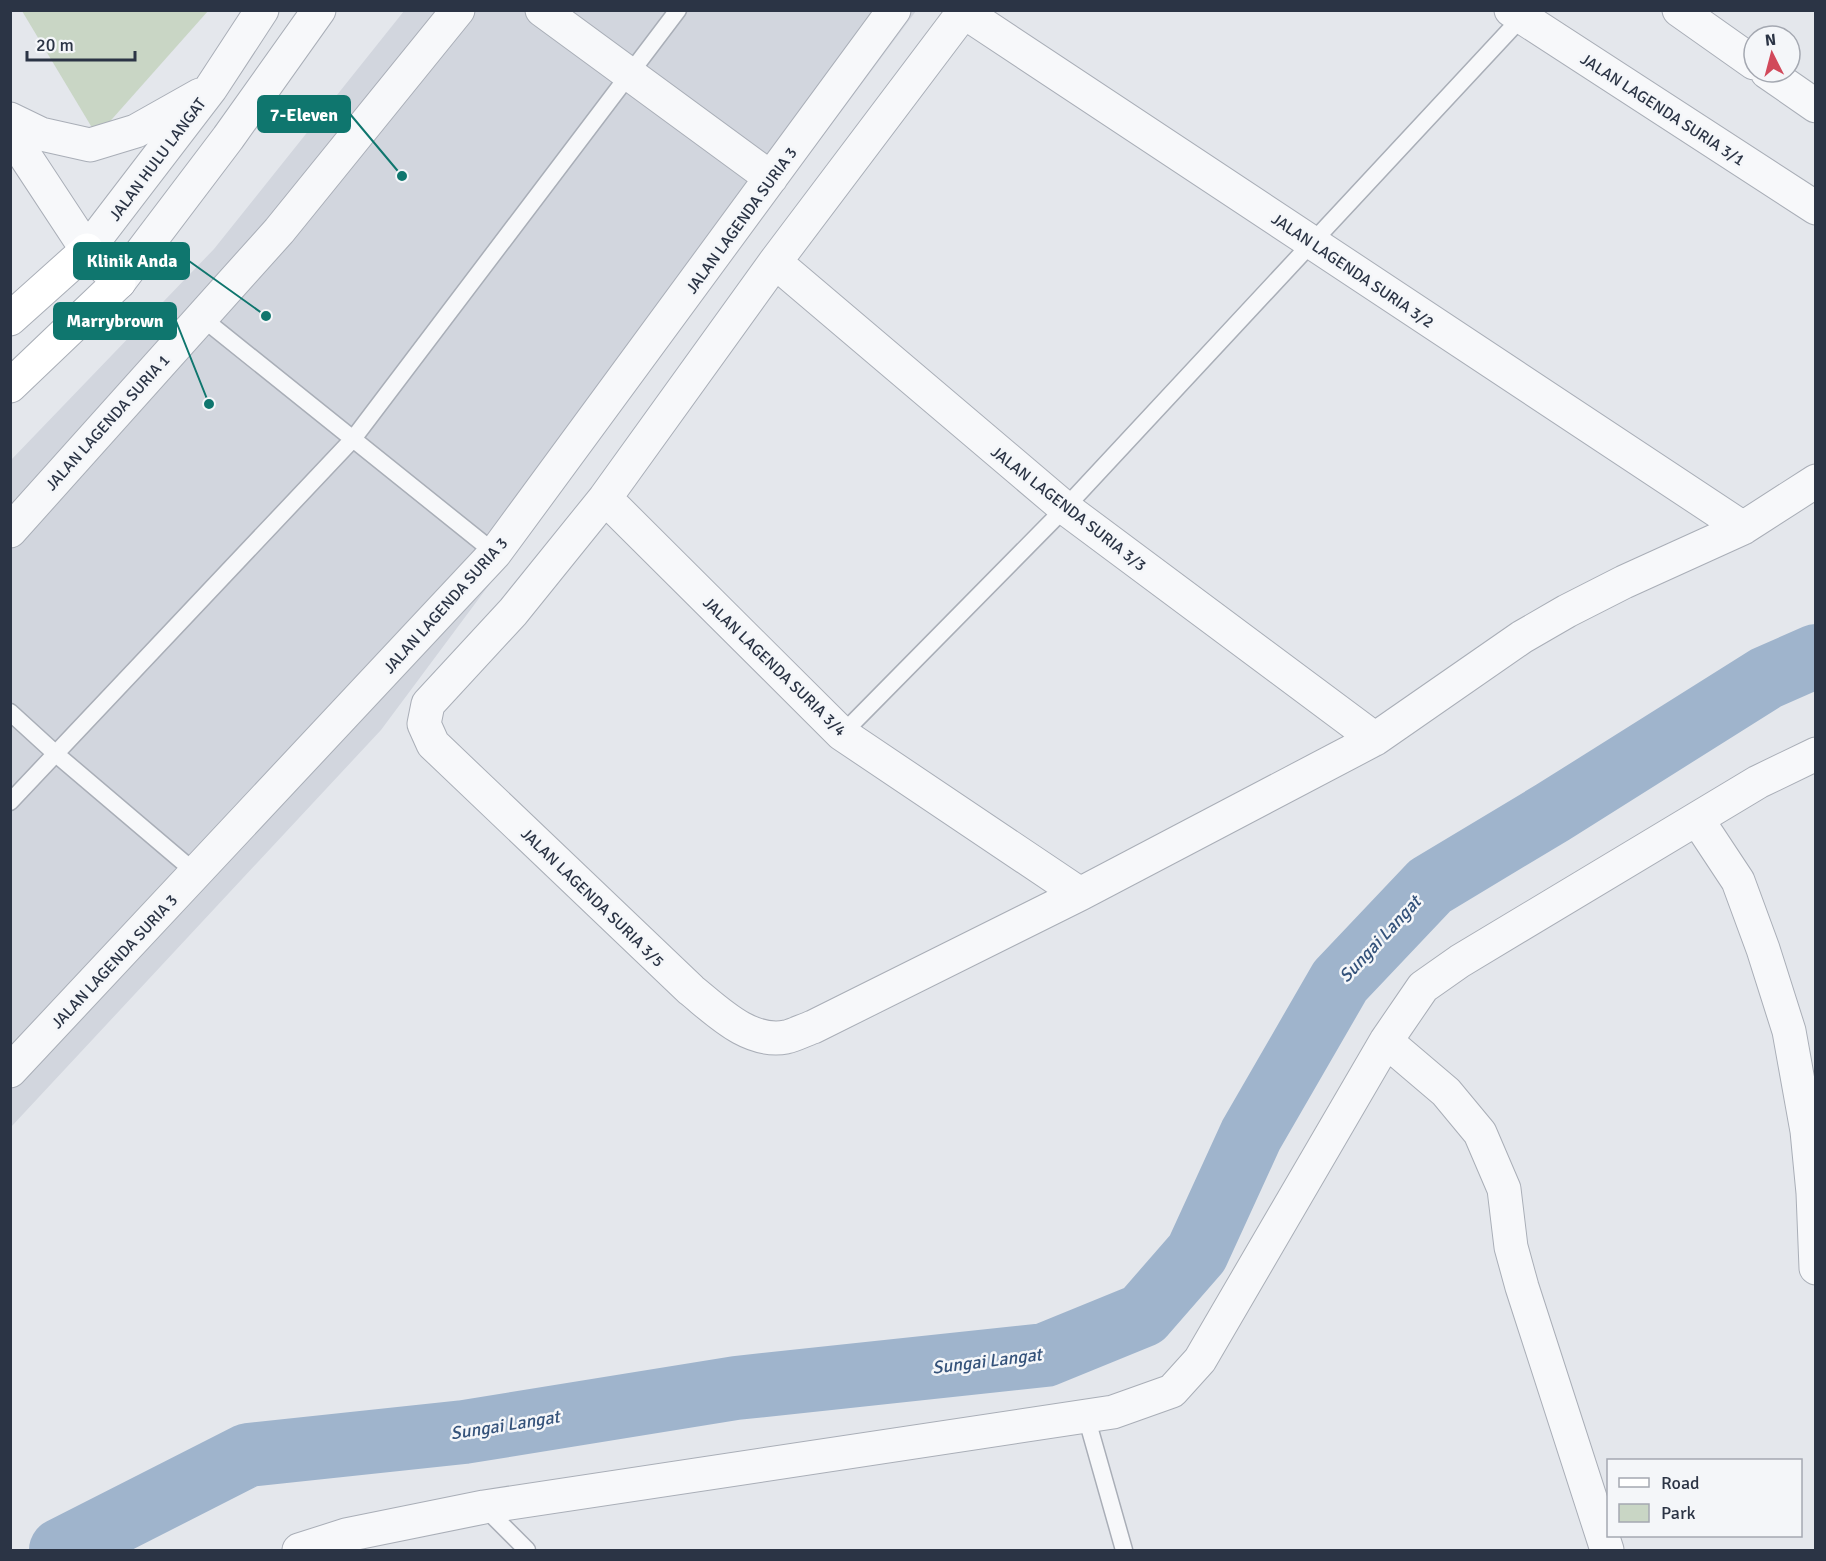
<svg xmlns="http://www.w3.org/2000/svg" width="1826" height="1561" font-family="Signika,sans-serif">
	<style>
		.built { fill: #d2d6de }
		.green { fill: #c9d6c5 }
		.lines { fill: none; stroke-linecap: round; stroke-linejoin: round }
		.river { stroke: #9fb4cc; stroke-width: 64 }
		.service-casing { stroke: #a9aeb7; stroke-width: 19 }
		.minor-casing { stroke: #a9aeb7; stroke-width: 35 }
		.tertiary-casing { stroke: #a9aeb7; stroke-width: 35 }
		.secondary-casing { stroke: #a9aeb7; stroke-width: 35 }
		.service { stroke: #f7f8fa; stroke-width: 16 }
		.minor { stroke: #f7f8fa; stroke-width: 33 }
		.tertiary { stroke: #f7f8fa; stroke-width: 33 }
		.secondary { stroke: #fff; stroke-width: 33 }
		.labels { text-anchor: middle; stroke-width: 5; stroke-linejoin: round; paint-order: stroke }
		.street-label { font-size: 16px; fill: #2b3445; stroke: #f4f6f9 }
		.water-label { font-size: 18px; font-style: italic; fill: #34527a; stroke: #f4f6f9 }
		.leader { fill: none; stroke: #0f766e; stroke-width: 2 }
		.callout-dot { fill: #0f766e; stroke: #f4f6f9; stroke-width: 2 }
		.callout { fill: #0f766e; stroke: #0f766e; stroke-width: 2 }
		.callout-label { font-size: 18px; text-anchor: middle; font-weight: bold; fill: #fff }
	</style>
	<rect width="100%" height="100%" fill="#e4e7ec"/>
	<path class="built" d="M404,11H916L381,730L11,1127V460L214,249Z"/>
	<path class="green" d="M22,11H208L97,136Z"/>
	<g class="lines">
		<path class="river" d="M61,1550L248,1455L464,1432L736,1388L1045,1355L1143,1315L1197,1253L1251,1135L1340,981L1430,886L1553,812L1766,678L1816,656"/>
		<defs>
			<path id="service" d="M201,317L495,553
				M10,712L56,754L196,873
				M842,734L1065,508L1522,17
				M10,802L353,439L678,10
				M1086,1416L1124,1550
				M484,1507L527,1550"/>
			<path id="minor" d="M542,10L771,178
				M965,10L775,262L605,498L513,612L428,704L424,724L433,744L691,990C717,1011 749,1044 786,1037C795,1035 804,1030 813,1027L1080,894L1375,739L1522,637L1567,611L1624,582L1743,528L1816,481
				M1511,10L1816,208
				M1679,10L1754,63
				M964,12L1743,528
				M1767,72L1816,106
				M10,133L87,250L119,282
				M775,262L1065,508L1375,739
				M605,498L842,734L1080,894
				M10,531L279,231L458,10
				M1697,819L1738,881L1763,949L1789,1031L1807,1131L1813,1193L1816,1268
				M1386,1041L1446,1092L1480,1133L1504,1189L1511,1247L1522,1287L1607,1550
				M10,1071L495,553L894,10
				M299,1550L346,1535L484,1507L1113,1412L1172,1391L1200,1360L1386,1041L1423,987L1460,961L1758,782L1816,754"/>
			<path id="tertiary" d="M10,119L41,134L90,145L136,131L200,95
				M87,250L211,88L262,10
				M119,282L228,138L319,10"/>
			<path id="secondary" d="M10,319L87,250
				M10,386L119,282"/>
		</defs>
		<use href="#service" class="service-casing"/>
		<use href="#minor" class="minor-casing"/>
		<use href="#tertiary" class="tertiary-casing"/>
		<use href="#secondary" class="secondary-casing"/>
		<use href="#service" class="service"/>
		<use href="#minor" class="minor"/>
		<use href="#tertiary" class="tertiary"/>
		<use href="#secondary" class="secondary"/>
	</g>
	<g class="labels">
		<g class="street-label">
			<text transform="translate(1663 109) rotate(33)" y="6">JALAN LAGENDA SURIA 3/1</text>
			<text transform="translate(157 159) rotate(-53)" y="6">JALAN HULU LANGAT</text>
			<text transform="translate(741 220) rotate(-54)" y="6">JALAN LAGENDA SURIA 3</text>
			<text transform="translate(1353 270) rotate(34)" y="6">JALAN LAGENDA SURIA 3/2</text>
			<text transform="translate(107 422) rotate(-48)" y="6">JALAN LAGENDA SURIA 1</text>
			<text transform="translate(1069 508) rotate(38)" y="6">JALAN LAGENDA SURIA 3/3</text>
			<text transform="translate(445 605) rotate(-48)" y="6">JALAN LAGENDA SURIA 3</text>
			<text transform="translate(775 666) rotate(44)" y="6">JALAN LAGENDA SURIA 3/4</text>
			<text transform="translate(593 897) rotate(44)" y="6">JALAN LAGENDA SURIA 3/5</text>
			<text transform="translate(114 961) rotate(-47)" y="6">JALAN LAGENDA SURIA 3</text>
		</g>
		<g class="water-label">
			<text transform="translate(1380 939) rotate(-47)" y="6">Sungai Langat</text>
			<text transform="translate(987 1361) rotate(-7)" y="6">Sungai Langat</text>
			<text transform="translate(505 1425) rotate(-9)" y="6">Sungai Langat</text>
		</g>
	</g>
	<path class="leader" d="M402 176L350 114M266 316L189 261M209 404L176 321"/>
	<g class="callout-dot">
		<circle cx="402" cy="176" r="6"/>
		<circle cx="266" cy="316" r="6"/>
		<circle cx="209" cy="404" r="6"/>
	</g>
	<g class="callout">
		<rect x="258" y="96" width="92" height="36" rx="6"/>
		<rect x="74" y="243" width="115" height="36" rx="6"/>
		<rect x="54" y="303" width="122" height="36" rx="6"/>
	</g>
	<g class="callout-label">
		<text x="304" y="121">7-Eleven</text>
		<text x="132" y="267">Klinik Anda</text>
		<text x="115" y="327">Marrybrown</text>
	</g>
	<rect width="1826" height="1561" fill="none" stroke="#2b3445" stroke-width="24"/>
	<rect x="1607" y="1459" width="195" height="78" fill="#f4f6f9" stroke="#a4a8b1" stroke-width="1.5"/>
	<rect x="1619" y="1478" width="30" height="9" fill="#ffffff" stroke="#a4a8b1" stroke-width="1.5"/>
	<text x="1661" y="1489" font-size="18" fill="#2b3445">Road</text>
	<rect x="1619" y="1504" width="30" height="18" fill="#c9d6c5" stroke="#a4a8b1" stroke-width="1.5"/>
	<text x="1661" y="1519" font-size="18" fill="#2b3445">Park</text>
	<g transform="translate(1772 54) rotate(354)"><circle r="28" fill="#f4f6f9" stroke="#a4a8b1" stroke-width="1.5"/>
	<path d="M0-4.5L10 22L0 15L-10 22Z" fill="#d1495b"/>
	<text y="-9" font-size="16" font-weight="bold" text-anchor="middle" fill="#2b3445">N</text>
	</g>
	<path d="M27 51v9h108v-9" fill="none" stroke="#2b3445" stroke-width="3"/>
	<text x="36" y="51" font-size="18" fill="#2b3445" stroke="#f4f6f9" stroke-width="4.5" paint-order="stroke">20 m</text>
</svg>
